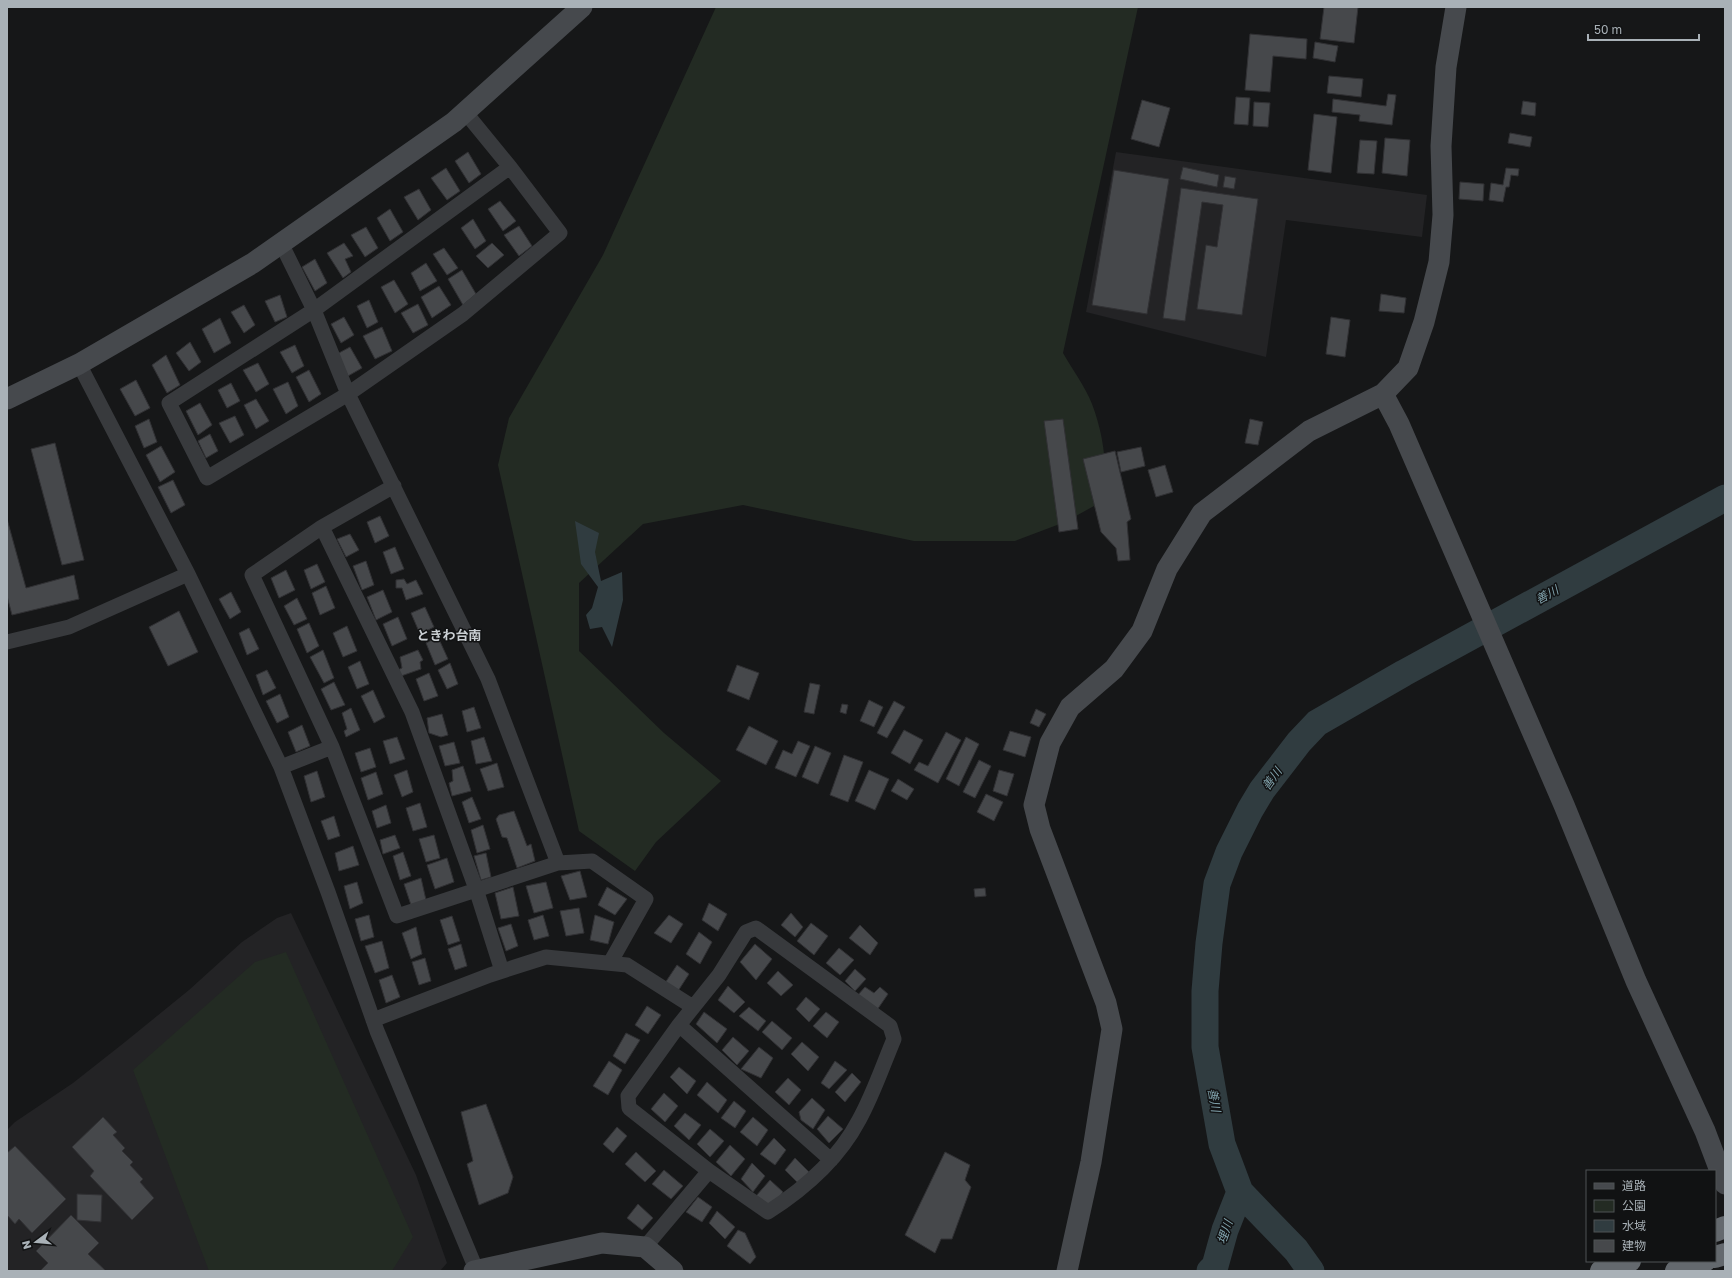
<svg xmlns="http://www.w3.org/2000/svg" width="1732" height="1278" font-family="'Golos Text','Noto Sans JP',sans-serif">
	<style>
		.built { fill: #232325 }
		.green { fill: #232b23 }
		.water { fill: #303c40 }
		.lines { fill: none; stroke-linecap: round; stroke-linejoin: round }
		.river { stroke: #303c40; stroke-width: 27 }
		.building { fill: #46484b; stroke: #313134 }
		.street { stroke: #383a3d; stroke-width: 15 }
		.secondary { stroke: #46494d; stroke-width: 21 }
		.highway { stroke: #64696e; stroke-width: 22 }
		.labels { text-anchor: middle; stroke-width: 3; stroke-linejoin: round; paint-order: stroke }
		.water-label { font-size: 12px; font-style: italic; fill: #83a5af; stroke: #111213 }
		.quarter-label { font-size: 13px; font-weight: bold; fill: #cacfd3; stroke: #111213 }
	</style>
	<rect width="100%" height="100%" fill="#161718"/>
	<path class="built" d="M1116,152L1427,195L1422,237L1286,220L1266,357L1086,312Z
		M291,913L416,1175L447,1263L440,1271H7V1130L15,1122L73,1083L125,1042L189,990L242,942L277,918Z"/>
	<path class="green" d="M716,7H1138L1063,353C1072,369 1085,386 1092,404C1104,436 1108,468 1103,501L1065,522L1015,541H914L743,505L643,524L579,583V651L664,733L721,781L656,842L635,871L579,831L498,465L509,418L603,255Z
		M286,952L413,1237L392,1271H209L133,1070L255,962Z"/>
	<path class="water" d="M575,521L599,533L595,552L601,581L622,572L623,600L612,647L602,627L590,629L586,615L592,608L598,587L581,564Z"/>
	<g class="lines">
		<path class="river" d="M1210,1271L1215,1266L1225,1230L1240,1192
			M1311,1271L1296,1250L1240,1192L1222,1144L1205,1047V991L1209,943L1217,884L1229,852L1250,810L1262,790L1299,742L1317,723L1404,673L1725,498"/>
	</g>
	<path class="building" d="M1324,7H1358L1354,43L1320,39Z
		M1250,34L1307,39L1306,59L1273,56L1270,92L1245,90Z
		M1315,42L1338,46L1335,62L1313,58Z
		M1329,76L1363,79L1361,97L1327,93Z
		M1388,94L1396,95L1392,125L1359,121L1360,115L1332,112L1333,99L1386,106Z
		M1236,97L1250,98L1248,125L1234,124Z
		M1142,100L1170,108L1159,147L1131,139Z
		M1523,101L1536,103L1535,116L1521,114Z
		M1254,102L1270,103L1268,127L1253,126Z
		M1314,114L1337,117L1331,173L1308,170Z
		M1510,133L1532,137L1530,147L1508,143Z
		M1385,138L1410,140L1407,176L1382,173Z
		M1360,140L1377,141L1374,174L1357,173Z
		M468,152L481,174L469,183L455,161Z
		M1183,167L1219,175L1217,187L1180,179Z
		M446,168L460,191L447,200L431,178Z
		M1506,168L1519,169L1518,176L1511,175L1509,187H1506L1503,202L1489,200L1491,183L1503,185Z
		M1114,170L1169,179L1147,314L1092,305Z
		M1225,176L1236,178L1234,189L1223,187Z
		M1460,182L1484,184L1483,201L1459,199Z
		M1181,188L1258,199L1242,315L1197,309L1206,245L1217,247L1223,205L1202,202L1185,321L1163,318Z
		M419,189L431,210L418,220L404,197Z
		M500,201L516,221L503,231L488,209Z
		M390,209L403,232L390,241L377,218Z
		M473,219L486,241L475,249L461,228Z
		M519,226L532,246L519,256L504,235Z
		M366,227L378,248L365,257L351,235Z
		M344,243L353,256L345,259L351,272L343,278L327,253Z
		M492,243L504,255L488,268L476,256Z
		M444,248L458,268L447,275L433,254Z
		M315,259L327,283L315,291L302,267Z
		M426,263L437,281L420,291L411,273Z
		M462,270L476,294L463,305L448,279Z
		M394,280L408,304L395,313L381,287Z
		M439,286L451,305L432,318L421,297Z
		M1381,294L1406,298L1404,313L1379,311Z
		M280,295L287,317L275,322L265,301Z
		M369,300L378,322L367,328L357,306Z
		M418,304L428,325L413,333L401,313Z
		M244,305L255,325L244,333L231,312Z
		M344,317L354,335L341,343L331,324Z
		M1331,317L1350,320L1345,357L1326,354Z
		M220,318L231,343L214,353L202,329Z
		M382,327L392,351L375,359L363,336Z
		M190,342L201,362L189,371L176,353Z
		M295,345L304,366L292,373L280,352Z
		M350,347L362,368L348,376L337,354Z
		M166,355L180,385L167,393L152,365Z
		M258,363L269,384L256,392L243,370Z
		M309,370L321,394L309,402L296,377Z
		M136,380L150,408L135,416L120,389Z
		M288,382L298,406L286,414L273,389Z
		M231,383L240,401L227,408L218,390Z
		M256,399L269,421L256,429L244,405Z
		M200,403L212,425L198,435L186,411Z
		M235,416L244,435L230,443L219,423Z
		M149,419L157,442L144,448L135,426Z
		M1063,419L1078,529L1059,532L1044,421Z
		M1250,419L1263,422L1258,445L1245,443Z
		M210,434L218,451L206,458L198,441Z
		M55,443L84,560L62,565L31,449Z
		M161,446L175,472L160,482L146,455Z
		M1141,447L1145,466L1121,472L1117,452Z
		M1115,451L1131,519L1127,522L1130,560L1118,561L1116,548L1101,532L1083,459Z
		M1165,465L1173,492L1156,497L1148,470Z
		M173,480L185,505L171,513L158,487Z
		M380,516L389,536L375,543L367,522Z
		M7,519L26,588L74,575L79,599L12,615L7,596Z
		M350,534L359,550L346,557L337,539Z
		M395,547L404,569L391,574L383,552Z
		M366,561L374,585L362,590L353,566Z
		M317,564L325,582L311,589L304,570Z
		M286,570L295,590L279,598L271,578Z
		M404,579L407,584L416,580L423,594L406,600L402,588H396V580Z
		M326,586L335,608L320,615L312,593Z
		M383,590L392,612L376,620L367,597Z
		M231,592L241,612L230,619L219,599Z
		M297,598L307,619L294,625L284,606Z
		M425,607L434,627L420,634L411,613Z
		M179,611L198,652L168,666L149,627Z
		M398,617L407,639L392,646L383,624Z
		M309,623L319,646L307,653L297,629Z
		M347,626L357,651L343,657L333,633Z
		M249,628L259,649L247,655L239,633Z
		M438,637L448,659L435,665L426,643Z
		M323,650L334,678L324,683L310,657Z
		M418,650L423,660L420,662L421,669L401,676L398,670L402,668L400,657Z
		M360,661L369,684L357,689L348,667Z
		M450,663L458,684L447,689L438,670Z
		M737,665L759,673L749,700L727,691Z
		M267,670L276,688L263,695L256,675Z
		M429,673L438,696L424,701L416,679Z
		M334,682L345,705L331,710L321,689Z
		M810,683L820,685L814,714L804,712Z
		M373,690L385,717L374,723L361,696Z
		M280,694L289,717L277,723L266,701Z
		M869,700L883,707L874,727L860,721Z
		M894,701L905,707L887,738L877,733Z
		M842,704L848,705L846,714L840,712Z
		M474,707L481,728L467,732L462,711Z
		M351,708L360,730L346,737L344,731L347,729L342,713Z
		M1036,709L1046,714L1039,727L1030,723Z
		M442,714L448,735L441,737L429,733L427,718Z
		M302,725L310,746L296,752L288,732Z
		M749,726L778,741L766,765L736,750Z
		M904,730L923,740L910,764L891,753Z
		M1010,731L1031,737L1025,757L1003,750Z
		M946,732L961,740L938,783L914,770L919,762L928,766Z
		M397,737L405,759L390,764L383,741Z
		M484,737L492,761L476,764L471,741Z
		M966,737L979,744L959,786L946,779Z
		M798,741L810,746L796,777L775,768L783,750L792,754Z
		M454,742L460,763L445,766L439,746Z
		M815,746L831,753L818,784L802,777Z
		M370,748L376,767L361,772L355,753Z
		M844,755L863,762L848,802L830,795Z
		M979,760L991,766L975,798L963,792Z
		M497,763L504,787L488,791L480,769Z
		M463,766L471,791L452,796L449,783L453,781L452,770Z
		M407,770L413,792L402,797L394,775Z
		M869,770L889,779L875,810L855,801Z
		M999,770L1014,774L1007,796L993,791Z
		M317,771L325,797L311,802L304,776Z
		M376,772L383,794L368,800L361,778Z
		M898,779L914,789L907,800L891,791Z
		M986,794L1003,802L994,821L977,812Z
		M472,797L481,819L469,823L462,802Z
		M420,803L427,827L413,831L406,808Z
		M386,805L391,823L377,828L372,811Z
		M514,811L527,846L531,844L535,861L517,868L507,838L502,837L496,819L499,815Z
		M334,816L340,836L328,840L321,821Z
		M483,825L490,849L477,853L471,830Z
		M395,835L400,848L383,854L380,840Z
		M434,835L440,858L426,862L419,839Z
		M353,846L359,865L339,871L335,853Z
		M403,852L411,876L400,880L393,856Z
		M486,853L491,877L481,880L474,856Z
		M447,858L454,882L435,889L427,865Z
		M580,871L587,897L570,900L561,876Z
		M421,878L426,900L411,905L404,884Z
		M357,882L363,903L350,909L344,886Z
		M546,882L553,908L534,913L526,886Z
		M513,887L519,916L501,919L495,893Z
		M607,887L627,899L615,915L598,905Z
		M985,888L986,896L975,897L974,889Z
		M709,903L727,914L718,931L702,920Z
		M579,908L584,933L566,936L560,911Z
		M791,913L803,927L795,937L781,925Z
		M369,915L374,937L361,941L355,919Z
		M543,915L549,936L534,940L528,920Z
		M595,915L614,922L608,944L590,940Z
		M669,915L683,924L671,943L654,933Z
		M452,916L460,941L448,945L440,920Z
		M811,923L828,936L814,955L797,941Z
		M511,924L518,946L506,951L498,928Z
		M860,925L878,943L870,955L849,938Z
		M416,927L422,954L411,959L402,933Z
		M699,932L712,942L700,964L686,954Z
		M382,941L389,968L375,973L365,946Z
		M461,944L467,966L455,970L448,949Z
		M755,944L772,959L756,980L740,962Z
		M839,948L854,960L840,975L826,963Z
		M425,958L431,981L419,985L412,962Z
		M677,965L689,974L678,991L665,983Z
		M855,969L866,979L855,991L845,981Z
		M778,971L793,985L781,996L767,983Z
		M392,975L400,997L386,1003L379,980Z
		M728,986L745,1002L734,1013L718,1000Z
		M865,987L874,993L880,987L888,994L877,1010L857,996Z
		M806,997L820,1009L809,1022L796,1009Z
		M647,1006L661,1015L648,1034L635,1025Z
		M749,1007L766,1021L758,1031L739,1016Z
		M704,1012L727,1029L717,1043L696,1024Z
		M826,1012L839,1022L827,1038L813,1026Z
		M772,1021L792,1038L782,1050L762,1032Z
		M626,1033L640,1040L625,1064L613,1056Z
		M733,1037L749,1051L737,1065L722,1050Z
		M802,1042L819,1057L808,1071L791,1054Z
		M759,1047L773,1058L761,1078L741,1069Z
		M609,1061L622,1070L608,1095L593,1086Z
		M835,1061L847,1070L829,1089L821,1083Z
		M679,1067L696,1081L687,1094L670,1077Z
		M852,1073L861,1082L845,1102L835,1092Z
		M788,1078L801,1090L789,1105L775,1092Z
		M707,1082L727,1100L718,1113L697,1095Z
		M664,1093L678,1106L665,1122L651,1109Z
		M812,1098L825,1110L813,1129L801,1120L799,1112Z
		M734,1101L746,1111L735,1128L721,1118Z
		M486,1104L513,1177L508,1193L479,1205L467,1164L473,1161L461,1112Z
		M685,1113L701,1125L689,1140L674,1126Z
		M828,1116L843,1129L829,1143L817,1129Z
		M103,1117L117,1132L113,1135L125,1148L122,1151L133,1162L130,1165L143,1179L140,1182L154,1198L132,1220L90,1176L94,1171L72,1147Z
		M753,1117L768,1130L757,1146L740,1132Z
		M617,1127L627,1136L613,1153L603,1144Z
		M710,1129L724,1141L710,1157L697,1144Z
		M774,1138L786,1150L775,1165L760,1154Z
		M730,1145L745,1159L731,1176L716,1162Z
		M15,1146L66,1199L32,1233L19,1219L15,1224L7,1215V1153Z
		M636,1152L656,1171L645,1182L625,1164Z
		M945,1152L970,1165L965,1180L971,1187L952,1239H941L935,1253L905,1235Z
		M795,1158L809,1172L799,1184L785,1170Z
		M752,1163L765,1176L753,1192L741,1179Z
		M664,1170L683,1186L671,1199L652,1184Z
		M770,1180L783,1192L777,1201L768,1207L756,1196Z
		M77,1194L102,1195L101,1222L77,1220Z
		M698,1197L712,1207L702,1222L686,1212Z
		M638,1204L653,1218L642,1230L627,1218Z
		M717,1211L735,1227L725,1239L709,1223Z
		M71,1215L99,1243L88,1254L106,1271H40L48,1263L36,1251Z
		M738,1230L745,1233L756,1257L750,1264L727,1246Z"/>
	<g class="lines">
		<path class="street" d="M465,112L510,167L560,233L463,314L348,394L207,478L169,403L314,310L510,167
			M281,243L314,310L348,394L488,679L558,863
			M79,364L188,574L281,767L328,892L377,1031L476,1269
			M394,486L322,527L252,575L332,747L397,916L558,863L592,861L646,899L610,963
			M322,527L412,712L476,889L502,971
			M7,642L69,627L188,574
			M281,767L332,747
			M756,928L890,1026L894,1039C883,1065 873,1095 859,1120C839,1158 804,1189 768,1212L709,1171L629,1108L628,1096L679,1025L719,975L746,932Z
			M373,1020L490,975L546,957L627,965L693,1007
			M679,1025L831,1160
			M645,1247L709,1171"/>
		<path class="secondary" d="M1383,394L1399,424L1564,805L1636,981L1705,1131L1725,1184
			M7,399L79,364L253,263L454,122L582,7
			M474,1271L602,1243L645,1247L673,1271
			M1067,1271L1091,1162L1112,1029L1106,1003L1040,829L1034,805L1050,743L1070,707L1114,669L1142,631L1167,569L1202,513L1309,431L1383,394L1408,368L1424,322L1439,262L1443,215L1441,146L1446,67L1456,7"/>
		<path class="highway" d="M1715,1231L1725,1227
			M1715,1257L1725,1254
			M1601,1271L1630,1261
			M1676,1271L1705,1261"/>
	</g>
	<g class="labels">
		<g class="water-label">
			<text transform="translate(1547 595) rotate(-29)" y="4">善川</text>
			<text transform="translate(1272 779) rotate(-54)" y="4">善川</text>
			<text transform="translate(1214 1100) rotate(80)" y="4">善川</text>
			<text transform="translate(1225 1232) rotate(-71)" y="4">埋川</text>
		</g>
		<g class="quarter-label">
			<text x="449" y="640">ときわ台南</text>
		</g>
	</g>
	<rect width="1732" height="1278" fill="none" stroke="#a9b1b7" stroke-width="16"/>
	<rect x="1586" y="1170" width="130" height="92" fill="#111213" stroke="#4e5255"/>
	<rect x="1594" y="1183" width="20" height="6" fill="#46494d" stroke="#4e5255"/>
	<text x="1622" y="1190" font-size="12" fill="#a9b1b7">道路</text>
	<rect x="1594" y="1200" width="20" height="12" fill="#232b23" stroke="#4e5255"/>
	<text x="1622" y="1210" font-size="12" fill="#a9b1b7">公園</text>
	<rect x="1594" y="1220" width="20" height="12" fill="#303c40" stroke="#4e5255"/>
	<text x="1622" y="1230" font-size="12" fill="#a9b1b7">水域</text>
	<rect x="1594" y="1240" width="20" height="12" fill="#46484b" stroke="#4e5255"/>
	<text x="1622" y="1250" font-size="12" fill="#a9b1b7">建物</text>
	<g transform="translate(36 1242) rotate(254)" stroke="#111213" stroke-width="3" paint-order="stroke">
	<path d="M0-3L7 15L0 10L-7 15Z" fill="#a9b1b7"/>
	<text y="-6" font-size="11" font-weight="bold" text-anchor="middle" fill="#a9b1b7">N</text>
	</g>
	<path d="M1588 34v6h111v-6" fill="none" stroke="#a9b1b7" stroke-width="2"/>
	<text x="1594" y="34" font-size="12" fill="#a9b1b7" stroke="#111213" stroke-width="3" paint-order="stroke">50 m</text>
</svg>
